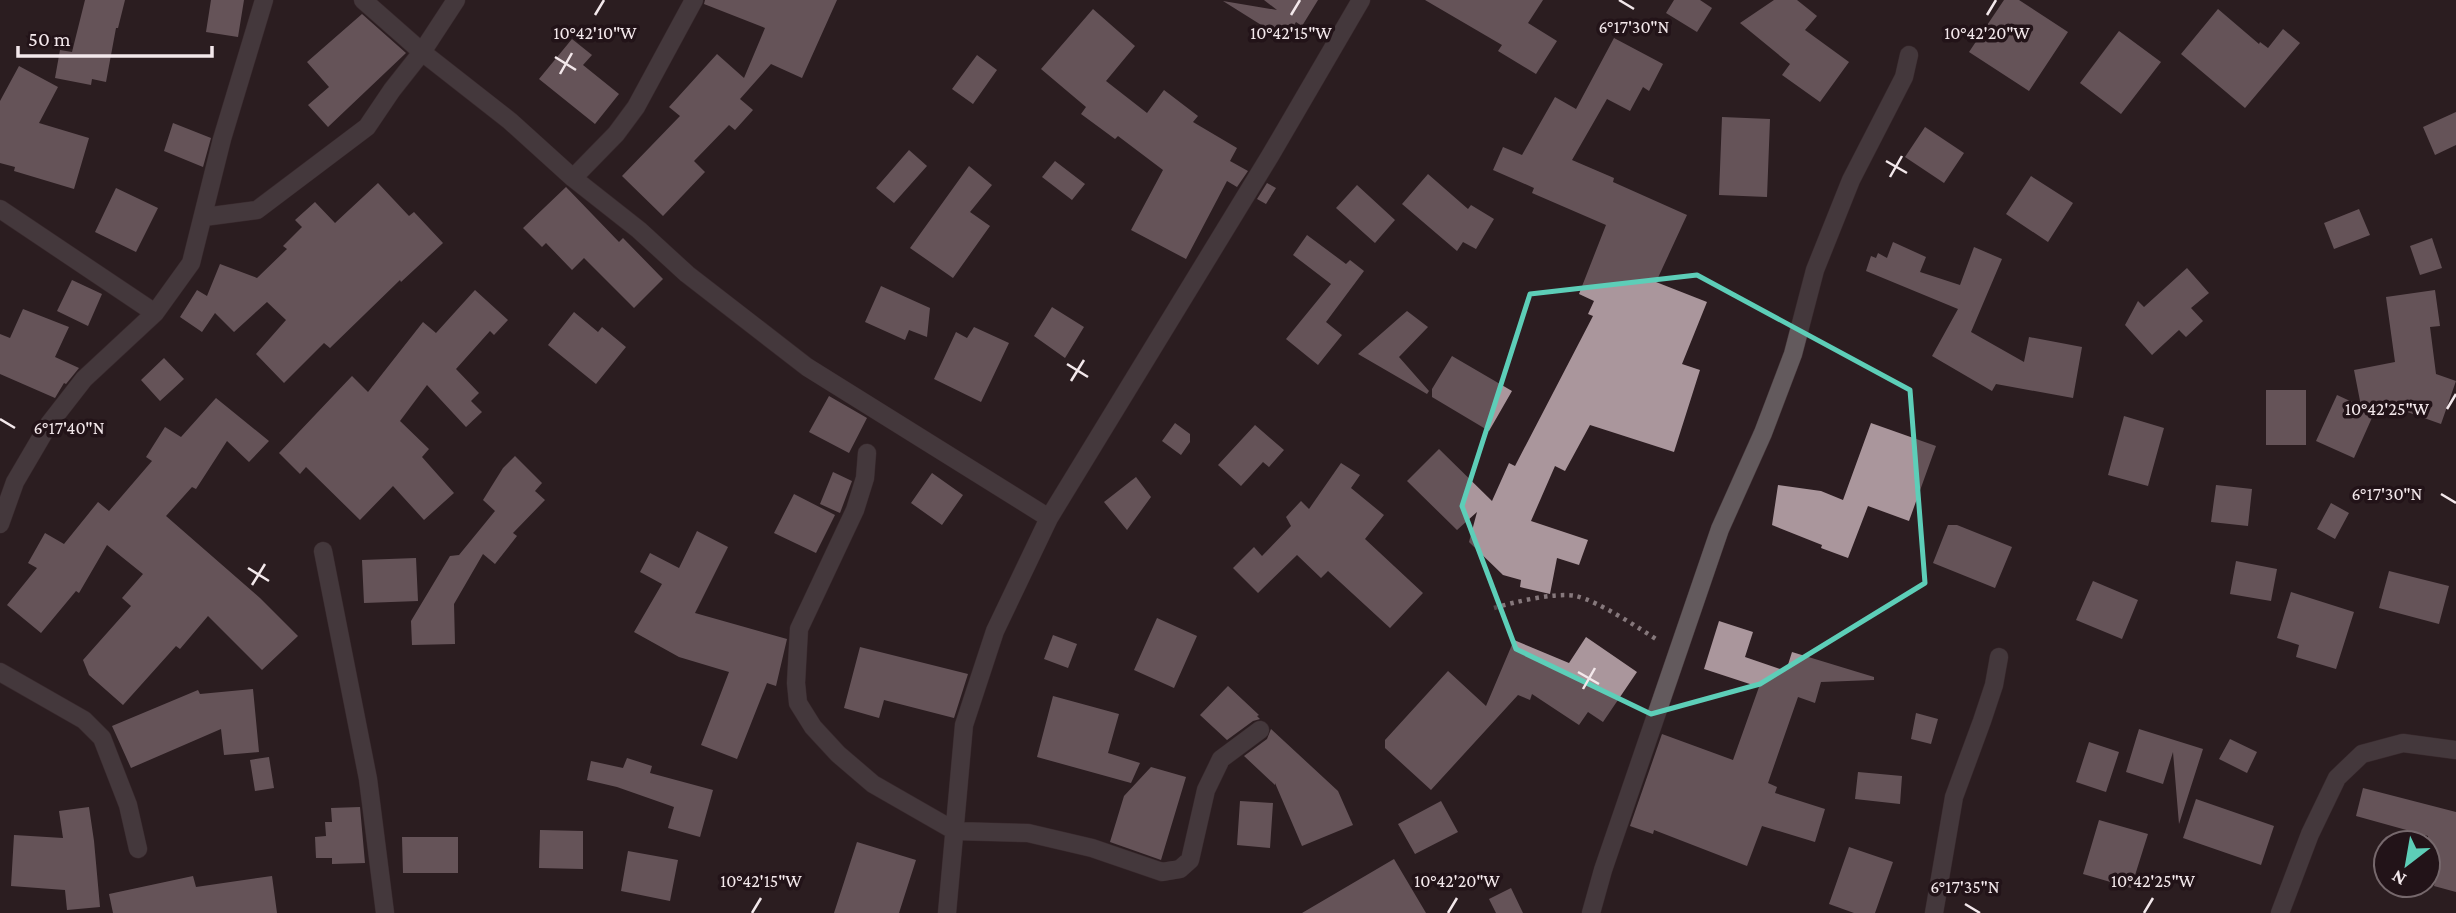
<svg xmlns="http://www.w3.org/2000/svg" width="2456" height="913" font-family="'Crimson Pro',serif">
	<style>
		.building { fill: #aa969c }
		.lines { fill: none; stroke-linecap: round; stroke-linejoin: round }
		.minor-casing { stroke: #48393d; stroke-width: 19 }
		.path { stroke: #86787c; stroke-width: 4.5; stroke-dasharray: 3.5 5; stroke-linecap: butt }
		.minor { stroke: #635a5d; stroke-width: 18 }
		.marked { fill: none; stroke: #5dceb8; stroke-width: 5; stroke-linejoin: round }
		.ticks { fill: none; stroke: #f3e8eb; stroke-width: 2.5 }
		.ticks-label { font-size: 18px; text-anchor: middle; fill: #f3e8eb; stroke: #221318; stroke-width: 7; stroke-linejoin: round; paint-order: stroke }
	</style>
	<rect width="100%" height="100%" fill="#2c1d21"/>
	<path class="building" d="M85,0H125L118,28H116L106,82L92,79L91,85L55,78L60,50L72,52Z
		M211,0H244L238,37L206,32Z
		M705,0H837L802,78L771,64L740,99L753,110L735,130L729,125L694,161L705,172L663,216L622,176L680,116L669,107L717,54L744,78L765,28L704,4Z
		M1264,0H1318L1302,26L1296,22L1285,40L1223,1L1277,10Z
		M1425,0H1543L1528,23L1557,41L1536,74L1498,51L1502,45Z
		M1674,0H1700L1712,8L1697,32L1666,13Z
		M1774,0H1797L1817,16L1805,30L1849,62L1820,102L1782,75L1790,64L1740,23Z
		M2004,0H2019L2068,32L2029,91L1969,52Z
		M1093,9L1135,46L1106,81L1147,113L1164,90L1198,116L1193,122L1237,148L1230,161L1248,171L1237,187L1227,181L1186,259L1131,230L1163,170L1118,136L1115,139L1081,114L1086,107L1041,69Z
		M2218,9L2259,44L2260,42L2268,48L2283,29L2300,43L2245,108L2181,54Z
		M362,14L406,53L328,127L308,105L329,87L307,62Z
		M2119,31L2161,62L2121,114L2080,83Z
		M1614,38L1663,64L1649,91L1643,87L1630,111L1607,99L1572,160L1614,178L1613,182L1687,215L1656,282L1707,302L1682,364L1700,370L1674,452L1590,425L1565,471L1555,466L1531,521L1588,540L1579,565L1557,558L1550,594L1520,587L1521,580L1503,575L1469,542L1477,512L1457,530L1407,481L1439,449L1492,501L1509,463L1515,466L1593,316L1588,314L1594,301L1579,294L1606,225L1532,193L1534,188L1493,170L1503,147L1522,155L1555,97L1576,109Z
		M572,39L592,55L583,65L619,94L595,124L539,79Z
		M977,55L997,70L973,104L952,89Z
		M19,66L58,87L39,123L89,138L74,189L14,171L15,167L0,163V101Z
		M2456,112V145L2435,155L2423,127Z
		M1722,117L1770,119L1767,197L1719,195Z
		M173,123L211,138L203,167L164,151Z
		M1925,127L1964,153L1944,183L1905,157Z
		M909,150L927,166L894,203L876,188Z
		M1055,161L1085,184L1072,200L1042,177Z
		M969,166L992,185L970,212L990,226L953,278L910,248Z
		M1428,174L1468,209L1471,205L1494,219L1476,249L1463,242L1457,251L1402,204Z
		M2031,176L2073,203L2048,242L2006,214Z
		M378,183L409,216L414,212L443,243L401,282L400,280L330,348L324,343L284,383L256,354L286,320L267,302L234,332L215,313L202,332L180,317L197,290L207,296L220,264L257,278L287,249L283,246L302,227L295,220L315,202L335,223Z
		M1267,183L1276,188L1266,204L1257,199Z
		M1357,185L1395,220L1375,243L1336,208Z
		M566,187L619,242L623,238L663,279L634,308L584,258L572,270L546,243L542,247L523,228Z
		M116,188L158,208L136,252L95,232Z
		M2359,209L2370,235L2334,249L2324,223Z
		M1307,235L1346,264L1350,260L1364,271L1326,322L1342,335L1318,365L1286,339L1331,284L1293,255Z
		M2432,238L2442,268L2420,275L2410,246Z
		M1893,242L1926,257L1920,272L1960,285L1974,247L2002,259L1971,332L2024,362L2029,337L2082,347L2073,398L1996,384L1992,391L1932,356L1958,309L1866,271L1871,256L1876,258L1878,253L1887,258Z
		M2187,268L2209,293L2191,308L2203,321L2186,337L2179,330L2152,355L2125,325L2138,301L2144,307Z
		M72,280L102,294L88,326L57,311Z
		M881,286L930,308L927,337L909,330L905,340L865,322Z
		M475,290L508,320L494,335L490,331L456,369L479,393L471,401L482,412L466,427L427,385L400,421L429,449L422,457L454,493L424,520L393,486L360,520L306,467L300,474L279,453L352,376L368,392L423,322L436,333Z
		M2435,290L2440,326L2430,327L2436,374L2456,381L2441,424L2379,402L2354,458L2316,441L2337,395L2361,406L2354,370L2395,362L2386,297Z
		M1052,307L1084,327L1065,358L1034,336Z
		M23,309L69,327L55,357L79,368L66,384L64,383L55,398L0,374V334L10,338Z
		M1407,311L1428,327L1399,357L1429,391L1427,394L1358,354Z
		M574,312L598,332L602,327L626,347L596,384L548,345Z
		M974,327L1009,343L981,402L934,379L956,332L967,338Z
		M1452,356L1512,391L1489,431L1432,397V389Z
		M164,358L184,379L160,401L141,380Z
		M2266,390H2306V445H2266Z
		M829,396L867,418L849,453L809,432Z
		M216,398L269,441L249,462L227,441L196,489L192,487L166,516L260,598L298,636L262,670L208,616L180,649L176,646L123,705L89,675L83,660L131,606L122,598L143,574L107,545L79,593L76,591L41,633L7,605L37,568L28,563L45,533L64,544L98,502L109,511L152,461L146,457L165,427L181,437Z
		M2124,416L2164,428L2148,486L2108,475Z
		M1175,423L1190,434V442L1181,455L1162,441Z
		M1871,423L1936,446L1909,521L1868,506L1848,558L1821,548L1822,545L1772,525L1778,485L1821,491L1843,500Z
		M1255,425L1284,450L1269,467L1263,462L1241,486L1218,465Z
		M515,456L542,483L535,491L545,500L513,533L517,536L495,564L483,554L454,604L455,644L412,645L411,621L450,556L459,555L495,511L483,500L503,468Z
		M1341,463L1360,475L1351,488L1384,515L1365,539L1423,593L1390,628L1328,571L1321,578L1297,555L1258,593L1233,568L1254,547L1262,556L1291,526L1286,517L1301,501L1309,509Z
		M833,472L852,481L840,513L820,504Z
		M932,473L963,495L942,525L911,503Z
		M1136,477L1151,497L1127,530L1104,502Z
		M2216,485L2252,489L2248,526L2211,522Z
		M794,494L835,515L816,553L774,533Z
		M2331,503L2349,513L2335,539L2317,529Z
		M1948,525H1957L2012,547L1995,588L1933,563Z
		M697,531L728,547L695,613L787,639L776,686L767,683L737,759L701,745L729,672L679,657L634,632L662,584L640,572L650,553L679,568Z
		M416,558L418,601L364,603L362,560Z
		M2236,561L2277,569L2271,601L2230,594Z
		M2389,571L2449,586L2439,624L2379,608Z
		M2093,581L2138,600L2122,639L2076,620Z
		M2291,592L2354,612L2336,669L2296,657L2299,645L2277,638Z
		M1157,618L1197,636L1174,688L1134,670Z
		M1719,621L1753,632L1745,657L1786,671L1792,652L1874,677V680L1821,682L1815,703L1798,697L1768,783L1777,787L1775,793L1825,809L1815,842L1762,826L1747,866L1654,830L1653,834L1630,826L1662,734L1733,760L1759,687L1704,669Z
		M1053,635L1077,644L1068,668L1044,659Z
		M1586,637L1637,672L1603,722L1588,712L1579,725L1532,694L1530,700L1518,695L1431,790L1385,748V740L1448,671L1486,706L1514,640L1569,663Z
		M860,647L968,674L954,718L884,700L879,718L844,708Z
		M1228,686L1259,715L1257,716L1260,719L1253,721L1227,740L1200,715Z
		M253,689L259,752L224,755L221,729L131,768L112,726L198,690L200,694Z
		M1053,696L1119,714L1108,753L1140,763L1131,783L1037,757Z
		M1916,713L1938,719L1931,744L1911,739Z
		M1271,729L1338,791L1353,825L1302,846L1275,783V785L1244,756L1267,739Z
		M2139,729L2203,749L2179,824L2173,752L2163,784L2126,772Z
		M2230,739L2257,752L2247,773L2219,759Z
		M2089,742L2119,752L2106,792L2076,782Z
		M269,757L274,788L255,791L250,760Z
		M627,758L652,766L650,773L713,790L700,837L668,828L674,807L617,787L587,780L591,761L623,768Z
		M1151,767L1186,777L1161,860L1110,842L1124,796Z
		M1858,772L1902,776L1900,804L1855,799Z
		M2363,788L2456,812V892L2434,886L2439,865L2428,862V836L2356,816Z
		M2196,799L2274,826L2261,865L2183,838Z
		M1240,801L1273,803L1270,848L1237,845Z
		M1441,801L1458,832L1415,854L1398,824Z
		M89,807L94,841L100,907L67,910L65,890L11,886L14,835L63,838L59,811Z
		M360,807L365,863L332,864V858H316L315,837L326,836L325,822H332L331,808Z
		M2099,820L2148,834L2131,888L2083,874Z
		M540,830L583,831V869L539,868Z
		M402,837H458V873H403Z
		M857,842L916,860L899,913H834Z
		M1849,847L1893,862L1875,913H1854L1829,904Z
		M628,851L678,860L670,901L621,891Z
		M1394,859L1426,913H1302Z
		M193,876L196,887L272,876L277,913H113L109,894Z
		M1511,888L1523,913H1496L1489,899Z"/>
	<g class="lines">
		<defs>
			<path id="minor" d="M363,0L422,52L510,121L573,178L639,230L687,274L807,367L1049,518
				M573,178L616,134L636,107L694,0
				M0,209L155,313
				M204,217L257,210L367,127L392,90L422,52L456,0
				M867,453L865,478L855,510L799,629L796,683L798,703L813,727L838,754L873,784L955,831L1028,833L1092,848L1162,872L1180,869L1190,860L1206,790L1221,759L1260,730
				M0,524L15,482L49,424L84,379L155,313L191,263L222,139L264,0
				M323,551L368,779L385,913
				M0,672L84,720L102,738L128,805L138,849
				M947,913L964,725L995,631L1049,518L1270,156L1361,0
				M1591,913L1603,870L1720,529L1763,433L1793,354L1815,270L1851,180L1904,77L1909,55
				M1934,913L1954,797L1982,721L1994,685L1999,657
				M2280,913L2310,834L2337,778L2362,754L2403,743L2456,750"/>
		</defs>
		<use href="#minor" class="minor-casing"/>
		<path class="path" d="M1494,608C1514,602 1556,592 1576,596C1598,601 1639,628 1659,641"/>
		<use href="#minor" class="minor"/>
	</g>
	<path d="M0 0H2456V913H0ZM1697,275L1910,390L1925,583L1760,684L1651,714L1516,649L1462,506L1530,294Z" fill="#2c1d21" fill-opacity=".55" fill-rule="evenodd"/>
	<path class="marked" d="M1697,275L1910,390L1925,583L1760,684L1651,714L1516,649L1462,506L1530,294Z"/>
	<path class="ticks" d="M1619,0L1634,9M595,15L604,0M1291,15L1300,0M1987,15L1996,0M555,57L576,70M560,74L572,53M1886,161L1907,173M1890,177L1902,156M1067,364L1088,377M1071,381L1084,360M2447,409L2456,394M0,419L15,428M2441,494L2456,503M248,568L269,581M252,585L265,564M1578,672L1599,684M1583,689L1595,668M1965,904L1980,913M752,913L761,898M1448,913L1457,898M2144,913L2153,898"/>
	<g class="ticks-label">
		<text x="1634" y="33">6°17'30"N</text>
		<text x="595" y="39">10°42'10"W</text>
		<text x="1291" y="39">10°42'15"W</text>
		<text x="1987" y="39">10°42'20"W</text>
		<text x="2387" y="415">10°42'25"W</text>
		<text x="69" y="434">6°17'40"N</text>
		<text x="2387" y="500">6°17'30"N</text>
		<text x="761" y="887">10°42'15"W</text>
		<text x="1457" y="887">10°42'20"W</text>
		<text x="2153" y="887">10°42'25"W</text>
		<text x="1965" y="893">6°17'35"N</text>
	</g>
	<g transform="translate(2407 864) rotate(211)"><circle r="33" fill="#221318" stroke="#76686c" stroke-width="2"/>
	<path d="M0-5L12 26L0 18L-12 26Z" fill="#5dceb8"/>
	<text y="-10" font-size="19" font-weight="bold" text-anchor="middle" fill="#f3e8eb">N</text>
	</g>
	<path d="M18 46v10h194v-10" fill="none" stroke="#f3e8eb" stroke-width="3.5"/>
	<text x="28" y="46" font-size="21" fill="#f3e8eb" stroke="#221318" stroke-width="5" paint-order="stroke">50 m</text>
</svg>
